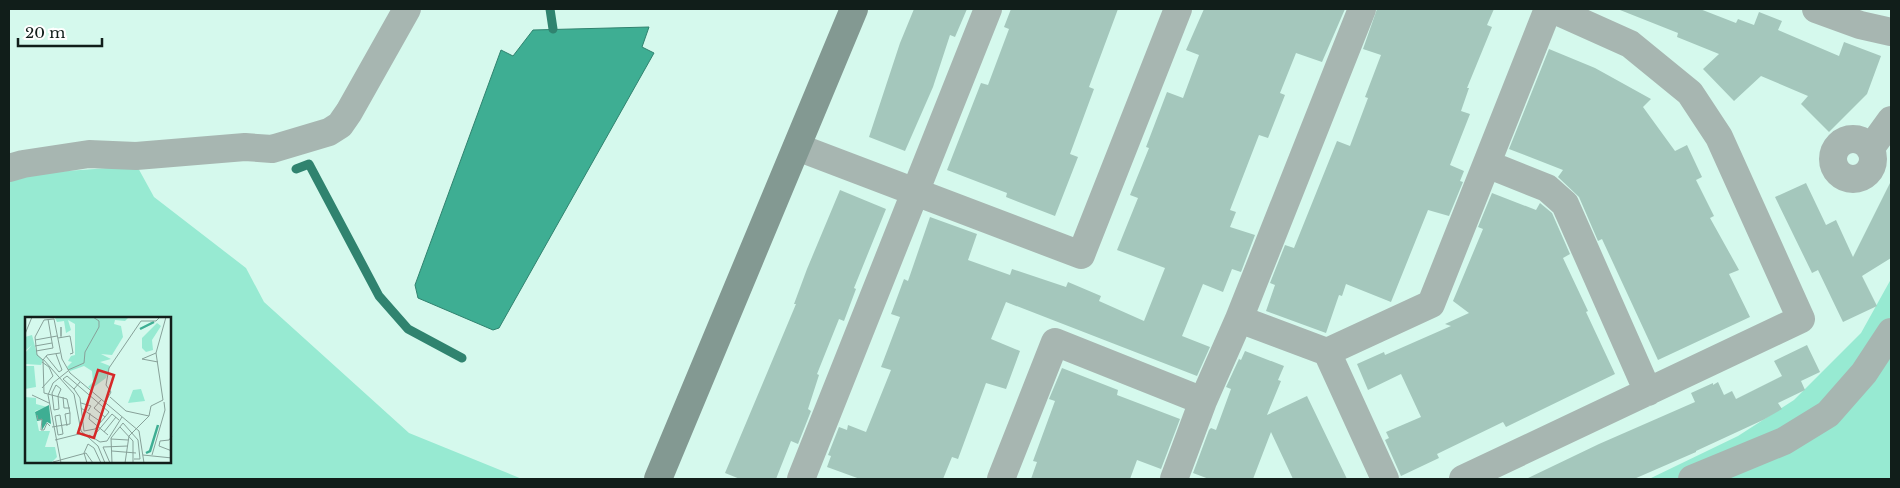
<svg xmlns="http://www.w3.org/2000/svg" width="1900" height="488" font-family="'Libre Baskerville',serif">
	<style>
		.green { fill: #97ead2; fill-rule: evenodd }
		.water { fill: #3eae93; stroke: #30836f }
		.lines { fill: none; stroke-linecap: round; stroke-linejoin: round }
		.stream { stroke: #30836f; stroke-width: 9 }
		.building { fill: #a4c7bc }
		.street { stroke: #a7b6b1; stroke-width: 28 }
		.secondary { stroke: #839992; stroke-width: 28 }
		.inset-river { fill: none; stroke: #3eae93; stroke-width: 2.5 }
		.inset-road { fill: none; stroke: #87a199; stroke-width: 1 }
		.view { fill: #d62828; fill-opacity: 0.15; stroke: #d62828; stroke-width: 2.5 }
		.inset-edge { fill: none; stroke: #111e1a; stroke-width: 2.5 }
	</style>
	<rect width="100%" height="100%" fill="#d5f9ed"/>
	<path class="green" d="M137,166L154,197L246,268L264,302L409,433L522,479H9V178L24,174ZM26,318H170V462H26Z
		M1891,279V479H1649L1738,436L1794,400L1861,333Z"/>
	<path class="water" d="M649,27L642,47L654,53L499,328L493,330L418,298L415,285L501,50L513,56L533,30Z"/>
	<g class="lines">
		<path class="stream" d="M550,9L553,29
			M296,169L309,164L379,296L408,329L462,358"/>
	</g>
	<path class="building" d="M914,9H967L955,37L950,35L933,87L905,151L869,137L900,43Z
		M1011,9H1118L1089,87L1094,89L1070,154L1078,157L1055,216L1006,197L1007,193L947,170L981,83L988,85L1009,29L1004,27Z
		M1204,9H1345L1322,62L1296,53L1280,93L1285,95L1268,138L1259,135L1230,210L1236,212L1230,227L1255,235L1241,272L1232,269L1223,292L1203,284L1182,336L1210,347L1197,376L1006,302L991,339L1020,351L1006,389L986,383L958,459L952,457L943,479H860L827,467L831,456L828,455L839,427L847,430L848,425L866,432L891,370L881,367L900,317L891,314L904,279L908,281L930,217L977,234L968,260L1010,275L1012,269L1066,287L1068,282L1101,296L1099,301L1144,321L1165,268L1117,250L1138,198L1130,195L1149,148L1146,147L1167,92L1183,98L1199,55L1186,50Z
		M1377,9H1494L1487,25L1492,27L1467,88H1469L1461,111L1470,114L1450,165L1464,171L1460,181L1463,182L1449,216L1428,210L1391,302L1346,284L1342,296L1339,295L1326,333L1266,311L1275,285L1270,283L1285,245L1294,248L1337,141L1350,146L1368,98L1365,97L1381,55L1363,49Z
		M1620,9H1700L1736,23L1738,19L1754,25L1759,12L1782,21L1778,30L1839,56L1844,42L1881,56L1867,94L1829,132L1801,104L1808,96L1761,76L1734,101L1703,69L1719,54L1677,37L1678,33L1620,10Z
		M1549,49L1595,68L1651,99L1643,107L1675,151L1687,145L1702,177L1696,180L1714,216L1710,218L1739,270L1729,274L1750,317L1658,360L1602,239L1598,241L1579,197L1558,177L1563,170L1509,149Z
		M1891,181V258L1862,276L1877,306L1843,322L1818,270L1812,273L1775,197L1806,183L1826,225L1836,220L1853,257Z
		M840,190L886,209L854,288L856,289L844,321L839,319L817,374L819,375L808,409L811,411L798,444L791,441L776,479H740L725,473L796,304H794L807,269Z
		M1492,193L1536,210L1540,203L1552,213L1570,254L1563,258L1588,311L1586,312L1615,374L1506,427L1503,422L1437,454L1439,458L1401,476L1385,440L1389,438L1386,432L1421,417L1401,374L1368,390L1357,364L1384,352L1385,355L1451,326L1445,324L1469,313L1453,301L1483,229L1478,227Z
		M1807,345L1820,372L1801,381L1805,390L1778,403L1782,409L1763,420L1696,451V452L1634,479H1526L1599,444L1695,402L1691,393L1713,383V385L1718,382L1724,395L1732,391L1736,399L1782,376L1774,361Z
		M1245,351L1284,366L1278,380L1281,381L1267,415L1307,396L1347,479H1293L1271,432L1253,479H1209L1193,473L1209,430L1211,428L1216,430L1231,389L1226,387L1239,359L1241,360Z
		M1062,368L1118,390L1117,395L1180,419L1161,469L1137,460L1130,479H1031L1037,462L1033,461L1055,401L1049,399Z"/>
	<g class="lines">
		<path class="street" d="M1816,9L1860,25L1891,32
			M1833 159a20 20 0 1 1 40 0a20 20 0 1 1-40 0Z
			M797,147L1081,255L1178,9
			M1870,149L1891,120
			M1487,164L1547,188L1565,204L1648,392
			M9,168L23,164L89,154L136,156L245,147L272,149L329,132L340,125L349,112L407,9
			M1239,319L1327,352L1431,304L1548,9
			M1327,352L1385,479
			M801,479L988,9
			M1001,479L1055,342L1203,401
			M1174,479L1203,401L1239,319L1362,9
			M1463,479L1801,319L1719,137L1690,93L1630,44L1552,9
			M1692,479L1784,441L1828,414L1864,373L1891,332"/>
		<path class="secondary" d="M658,479L854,9"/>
	</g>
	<g transform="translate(25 317)">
		<rect width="146" height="146" fill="#d5f9ed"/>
		<path d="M104,0L100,4L90,3L89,7L96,9L98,20L87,38L76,37L86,42L75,45L85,49L81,61L66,72L63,70L68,65L67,54L59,49L45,54L42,50L47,45L43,44L46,39L50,38V7L43,3L46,13L41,16L39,4L32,5L30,1ZM132,6L136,9L127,23L128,33L121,35L117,31V21ZM7,18L12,37L18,43L16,48L0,47V36L7,28L0,34V20ZM0,49H9L11,70L0,72ZM116,72L120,84L103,86L108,73ZM0,80L11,81V87L22,90L10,94L14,114H25L20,130H30L32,140L26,146H0Z" fill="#97ead2"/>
		<path d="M24,88L26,107L22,105L17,113V103L12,104L10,95Z" fill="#3eae93"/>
		<path class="inset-river" d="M115,12L129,5M121,136L125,134L133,108"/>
		<path class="inset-road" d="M0,17L7,0M36,19V10V21M33,21L45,19L48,36L45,37M10,23L32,19M10,29L27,26M11,34L28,31L23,2M35,36L22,38L18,43L12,38L10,20L19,3L29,2L37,42L45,56L114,114L119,146M131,36L117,42L133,45M21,39L34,55L37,53L31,37M18,42L49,77L56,114L73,129L80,146M18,43L19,76L42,82L45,96V107L27,110M17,45L24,50L28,59L17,71M43,53L59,46L60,35L74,10V4L68,0M55,65L49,72L55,81L59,114L70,112L80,100L69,91L76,83M31,68L36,72L33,79L34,92L29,93L27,76ZM49,72L38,62L42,59L84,95L80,100M7,78L24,86M38,80L39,91H45M85,80L101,94L124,99M56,86L66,89L63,94M80,86L86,75L81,68L84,51L116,4H131L135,0M56,91L76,105M65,96L64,102L83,118M12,98L13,103L17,102L16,113H19L22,106L25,109M35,98L38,117L33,118L30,99ZM42,109L40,97L45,96M95,110L108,124V146M79,115L91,100M64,118L75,125L82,124L97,100M147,119L144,123L135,124L134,129L147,134M67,121L87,97L94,103M86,122L103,123M30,123L54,117M87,134L111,136M118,138L147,141M127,138L140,93L139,85M28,145L61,136L68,146M36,146L23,78L28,66L43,54M62,146L59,136L63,127L69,131L76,146M87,146L86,121L98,106L113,123L115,142H109M93,146H85L78,130L103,129M100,146L104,119L124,99L126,89L138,83L131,36L141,0"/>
		<path class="view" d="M73,53L89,58L69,121L53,116Z"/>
		<rect width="146" height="146" class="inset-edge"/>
	</g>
	<rect width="1900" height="488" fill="none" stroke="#111e1a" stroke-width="20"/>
	<path d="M18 38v8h84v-8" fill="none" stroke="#111e1a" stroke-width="2.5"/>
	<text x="25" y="38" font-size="15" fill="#111e1a" stroke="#ffffff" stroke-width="4" paint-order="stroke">20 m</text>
</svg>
